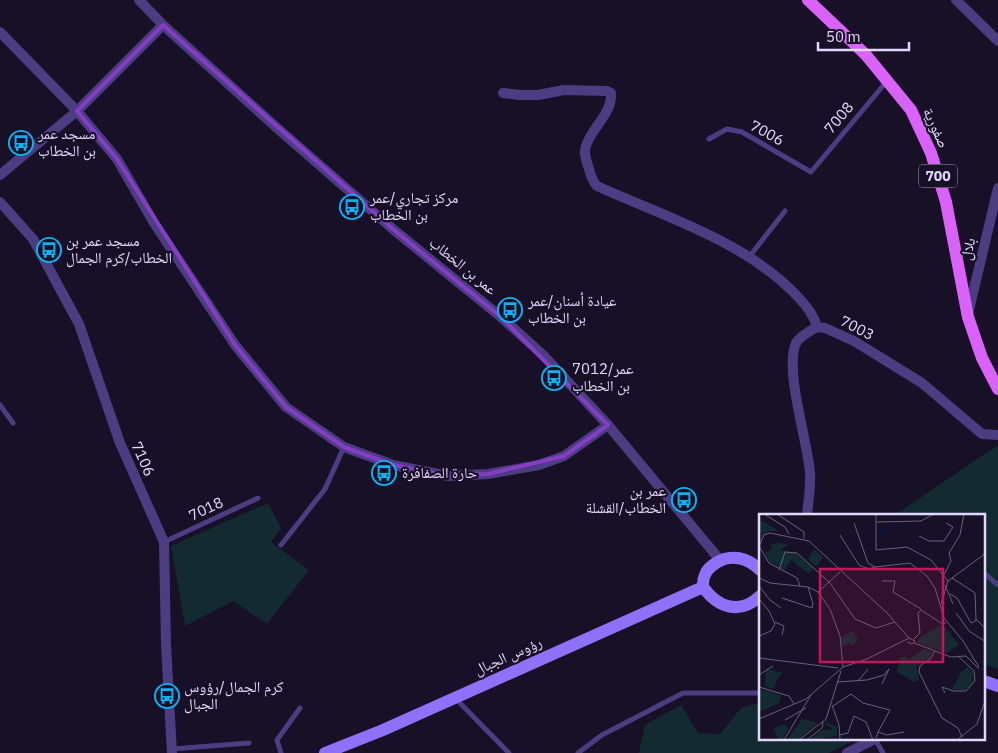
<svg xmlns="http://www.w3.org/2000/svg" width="998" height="753" font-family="'IBM Plex Sans','Noto Naskh Arabic',sans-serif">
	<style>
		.green { fill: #132b30 }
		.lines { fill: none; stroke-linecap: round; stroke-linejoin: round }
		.lane { stroke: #4c3d83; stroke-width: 5 }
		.street { stroke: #4c3d83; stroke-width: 10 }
		.secondary { stroke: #8d72f9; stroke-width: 12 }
		.primary { stroke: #db62f9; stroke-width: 12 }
		.marked { fill: none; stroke: #853dc5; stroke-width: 4; stroke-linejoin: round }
		.labels { text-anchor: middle; stroke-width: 4.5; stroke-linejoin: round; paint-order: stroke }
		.shield { fill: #181026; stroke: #a59bbc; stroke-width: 1 }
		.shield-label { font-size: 14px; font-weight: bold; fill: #e2d7fd }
		.street-label { font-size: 15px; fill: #e2d7fd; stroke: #181026 }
		.poi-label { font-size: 15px; fill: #e2d7fd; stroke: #181026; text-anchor: start }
		.inset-river { fill: none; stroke: #0c1643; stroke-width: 2.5 }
		.inset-road { fill: none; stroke: #69607c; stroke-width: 1 }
		.view { fill: #c2185b; fill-opacity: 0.15; stroke: #c2185b; stroke-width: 2.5 }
		.inset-edge { fill: none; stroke: #e2d7fd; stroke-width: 2.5 }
	</style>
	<rect width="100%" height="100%" fill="#181026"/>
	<path class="green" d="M996,446L998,449V669L984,664V516H889L901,511Z
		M268,503L281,528L271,542L309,570L267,624L233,601L185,626L171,546Z
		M760,703V739H856L829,753H639L645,725L681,705L698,733L720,734L741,708Z"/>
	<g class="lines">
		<path class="lane" d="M709,139L727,129L742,132L811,172L887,81
			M749,257L785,211
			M0,405L13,423
			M164,542L258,498
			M281,545L325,489L344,447
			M984,573L998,585
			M455,698L509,753
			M875,739L883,753
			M172,749L249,743
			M281,753L277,740L300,708
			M578,753L602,735L683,693H760"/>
		<path class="street" d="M139,0L163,25L277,128L394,230L501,317L543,355L608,425L720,560
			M956,0L998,41
			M0,32L77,111L117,159L154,223L235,345L286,407L344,447L393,465L449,476L488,474L539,465L564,456L608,425
			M503,93L520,95H538L564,90L607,91L611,93C613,113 591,128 586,146C583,153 587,162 589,169C591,176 592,181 597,186C665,217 748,242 799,298C807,307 814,315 817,327
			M0,175L77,111L163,25
			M0,202L33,239L79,324L120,443L164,542L166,645L172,753
			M968,314L998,188
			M807,516C808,502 811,487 810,473C808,442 784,370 796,343C800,336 810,331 817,327L825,328L854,341L922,383L982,434L998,435
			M847,753L875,739"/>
		<path class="secondary" d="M760,570C748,558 731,553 716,563C711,566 707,569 705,575C703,578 703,583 703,587C718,608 740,615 760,596
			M984,681L998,686
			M325,753L383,730L703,587"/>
		<path class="primary" d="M808,0L866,55L911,110L931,153L946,202L968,317L982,358L998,389"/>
	</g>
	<path class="marked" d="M163,25L394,230L501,317L608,425L564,456L488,474L449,476L393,465L344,447L286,407L235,345L117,159L77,111Z"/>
	<defs>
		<symbol id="bus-ring" viewBox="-11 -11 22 22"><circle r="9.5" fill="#181026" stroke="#0bb4f5" stroke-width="1.5"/><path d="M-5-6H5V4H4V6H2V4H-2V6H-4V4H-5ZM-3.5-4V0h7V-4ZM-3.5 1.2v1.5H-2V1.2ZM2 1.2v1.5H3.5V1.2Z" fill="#0bb4f5"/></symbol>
	</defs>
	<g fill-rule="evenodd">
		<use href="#bus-ring" x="7" y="129" width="28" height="28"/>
		<use href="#bus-ring" x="338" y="193" width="28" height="28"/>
		<use href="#bus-ring" x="35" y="236" width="28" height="28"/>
		<use href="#bus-ring" x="496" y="296" width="28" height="28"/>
		<use href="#bus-ring" x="540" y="364" width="28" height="28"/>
		<use href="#bus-ring" x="370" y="459" width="28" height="28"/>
		<use href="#bus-ring" x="670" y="486" width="28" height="28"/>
		<use href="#bus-ring" x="153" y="682" width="28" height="28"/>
	</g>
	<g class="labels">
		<rect class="shield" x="919" y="164.5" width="38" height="23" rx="4"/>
		<g class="shield-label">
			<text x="938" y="181">700</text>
		</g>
		<g class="street-label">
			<text transform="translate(839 118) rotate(-50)" y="5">7008</text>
			<text transform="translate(936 128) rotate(66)" y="5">صفورية</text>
			<text transform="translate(767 133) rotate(29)" y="5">7006</text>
			<text transform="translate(968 249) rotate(-77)" y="5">بلال</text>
			<text transform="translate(463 266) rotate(39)" y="5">عمر بن الخطاب</text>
			<text transform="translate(857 328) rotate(27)" y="5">7003</text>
			<text transform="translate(143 459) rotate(66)" y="5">7106</text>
			<text transform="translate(206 509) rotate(-25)" y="5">7018</text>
			<text transform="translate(508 656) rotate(-24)" y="5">رؤوس الجبال</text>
		</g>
		<g class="poi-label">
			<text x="38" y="139">مسجد عمر<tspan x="38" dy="17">بن الخطاب</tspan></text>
			<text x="370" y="203">مركز تجاري/عمر<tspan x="370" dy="17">بن الخطاب</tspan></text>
			<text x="66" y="246">مسجد عمر بن<tspan x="66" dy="17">الخطاب/كرم الجمال</tspan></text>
			<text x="528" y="306">عيادة أسنان/عمر<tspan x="528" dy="17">بن الخطاب</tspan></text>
			<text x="572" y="374">7012/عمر<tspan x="572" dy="17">بن الخطاب</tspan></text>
			<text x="402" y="478">حارة الصفافرة</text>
			<text x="666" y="496" text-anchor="end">عمر بن<tspan x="666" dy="17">الخطاب/القشلة</tspan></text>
			<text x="184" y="692">كرم الجمال/رؤوس<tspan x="184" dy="17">الجبال</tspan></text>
		</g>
	</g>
	<g transform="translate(759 514)">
		<rect width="226" height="226" fill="#181026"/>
		<path d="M0,6L3,7L20,17H10L2,23ZM19,29L30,30L21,36L36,39L54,54L50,60L32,46L26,56L11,48L6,39L13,35L12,30ZM55,35L64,43L57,53L49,45ZM184,110L200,131L188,139L158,129L161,123ZM94,117L99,126L94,132L90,129L84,133L82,123ZM164,135L174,138L170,144L157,153L160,165L155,168L138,158L141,145L145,142L150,146ZM208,153L214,158L213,171L205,176L193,175L203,157ZM8,155L24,159L18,165L15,175L5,172ZM0,175L22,181L20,189L0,198ZM43,205L59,209L39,226H28ZM67,208L78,213V222L51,226L63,216H71L73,214L67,211ZM24,210L29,214L24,226H21L14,215Z" fill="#132b30"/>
		<path class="inset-river" d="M122,20L135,9"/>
		<path class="inset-road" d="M5,0L26,13L30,20M18,0L45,18V24M117,0V36L148,33L172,46L189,67L182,90M118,8L162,7L175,0M95,9L109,49L116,53L151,49L168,62L176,74L185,104L204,127L220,153M81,21L100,51L110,55L116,53M160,22L170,27H185M185,27L194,13L187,9M0,32L5,21L11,19L50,27L128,99L150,124M0,32L10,49L38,64L41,72M20,56L26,38L38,39L71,69L96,105L117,114L136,108M185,61L192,47L190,39L201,21L205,0M0,64L11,69L49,73L59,78L71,95L81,122L84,153L47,185L0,205M193,64L216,79L217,106M123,67H136L134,78L162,95M189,67L227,39M186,71L194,90M0,72L11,86L22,94M59,78L81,58M191,80L198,84L212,109L218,106L227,115M23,84L53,94L54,90L49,73M0,85L10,97L16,110L12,117L0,122M197,99L210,117L227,128M16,108L25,112L23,121M155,125L161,119L159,99L162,96L182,109H187M155,129L192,143L207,142L220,155M176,137L172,144L161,152L160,158L183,204L199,214L203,223M0,144L79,154M84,153L108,145L150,124L156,127L153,130L148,128M0,161L14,152M99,167L109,155M78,168L108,166L125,161L130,155L123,170M0,173L30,182L35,190M186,179L183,173L194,177H207L216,167L215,157L199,142M73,191L80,211L81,226M74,192L92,180L104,189L131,196L119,218M26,206L47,194M80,221L89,219L95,202L107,208L114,226M117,224L119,218L128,221L145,218M49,225L63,214L64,208M25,226L52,181M40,226L67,205L82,157M198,226L218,210L227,184"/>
		<path class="view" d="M61,55H184V148H61Z"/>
		<rect width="226" height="226" class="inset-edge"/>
	</g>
	<path d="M818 42v8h91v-8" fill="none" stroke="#e2d7fd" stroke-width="2.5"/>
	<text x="826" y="42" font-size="15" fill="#e2d7fd" stroke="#181026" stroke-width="4" paint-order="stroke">50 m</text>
</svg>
